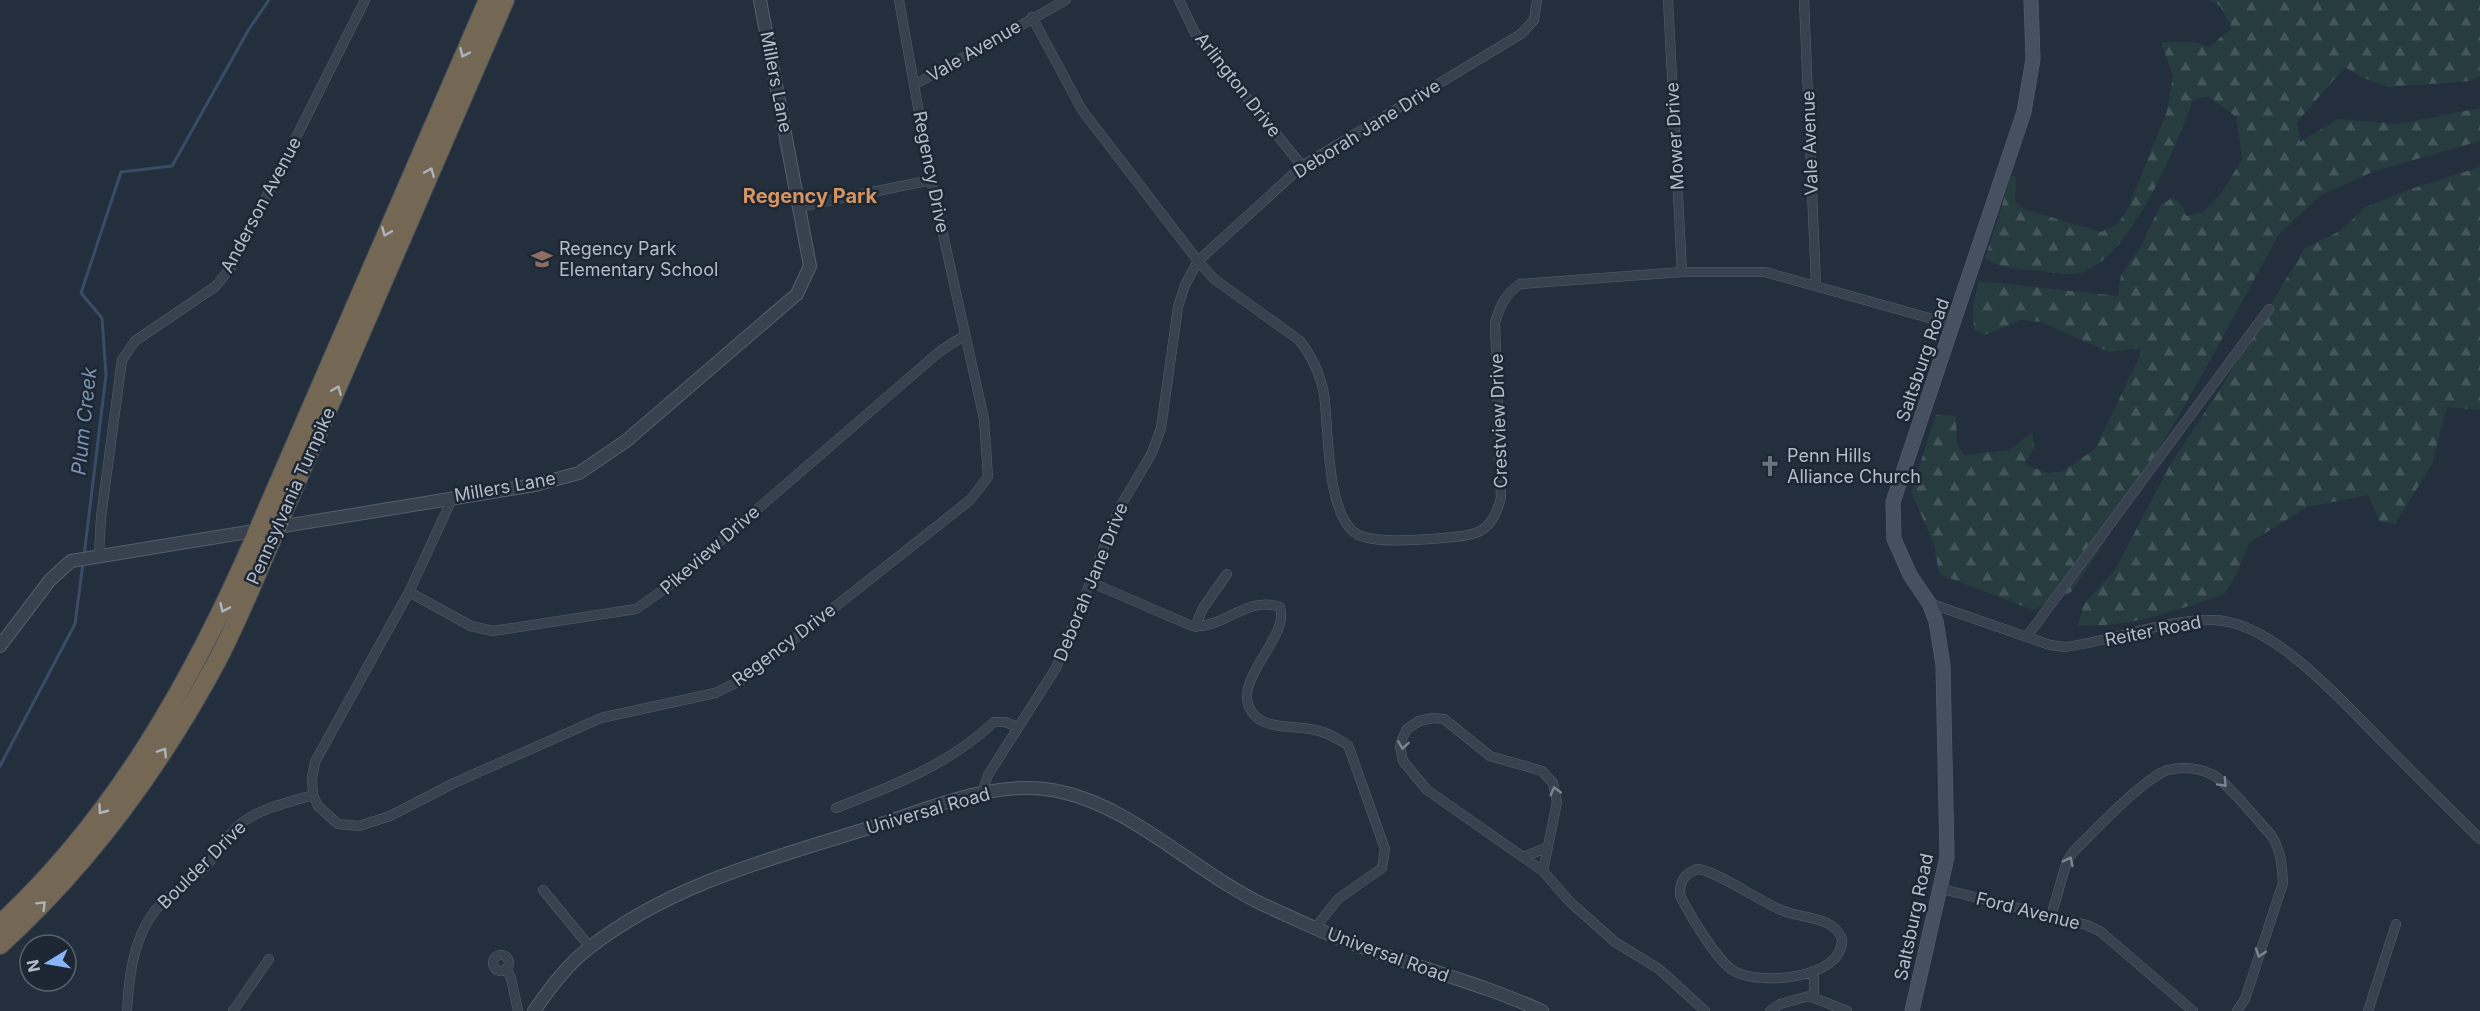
<svg xmlns="http://www.w3.org/2000/svg" width="2480" height="1011" font-family="Inter,sans-serif">
	<style>
		.forest { fill: url(#forest-firs) }
		.lines { fill: none; stroke-linecap: round; stroke-linejoin: round }
		.stream { stroke: #394c67; stroke-width: 3 }
		.minor-casing { stroke: #565f6c; stroke-width: 10 }
		.tertiary-casing { stroke: #565f6c; stroke-width: 14 }
		.secondary-casing { stroke: #565f6c; stroke-width: 15 }
		.motorway-casing { stroke: #434c59; stroke-width: 20 }
		.minor { stroke: #38414e; stroke-width: 9 }
		.tertiary { stroke: #38414e; stroke-width: 12 }
		.secondary { stroke: #465061; stroke-width: 14 }
		.motorway { stroke: #746855; stroke-width: 18 }
		.motorway-bridge-casing { stroke: #434c59; stroke-width: 20; stroke-linecap: butt }
		.motorway-bridge { stroke: #746855; stroke-width: 18 }
		.oneway { stroke: #aeb4bd }
		.oneway2 { stroke: #7c8592 }
		.labels { text-anchor: middle; stroke-width: 5; stroke-linejoin: round; paint-order: stroke }
		.street-label { font-size: 18px; fill: #b4bcc9; stroke: #1d2633 }
		.poi-label { font-size: 18px; fill: #b4bcc9; stroke: #1d2633; text-anchor: start }
		.neighbourhood-label { font-size: 20px; font-weight: bold; fill: #d59563; stroke: #1d2633 }
		.water-label { font-size: 20px; font-style: italic; fill: #7c92b1; stroke: #1d2633 }
	</style>
	<defs>
		<pattern id="forest-firs" width="22" height="20" patternUnits="userSpaceOnUse" patternTransform="scale(1.5)"><rect width="22" height="20" fill="#263c3f"/><path d="M5 1l3.5 6h-7zM16 11l3.5 6h-7z" fill="#435659"/></pattern>
	</defs>
	<rect width="100%" height="100%" fill="#242f3e"/>
	<path class="forest" d="M2209,0H2480V76L2471,81L2388,87L2361,77L2345,67L2297,122L2300,142L2338,119L2399,124L2480,108V141L2375,171L2321,195L2279,234L2201,377L2101,548L2071,592L2033,610L1939,574L1934,544L1911,492L1936,415L1956,416L1957,444L1964,455L2010,450L2032,432L2034,449L2024,464L2048,473L2063,471L2095,449L2140,356V348L2109,352L2041,322L2021,320L1985,335L1974,330L1973,306L1979,281L2118,296L2121,275L2140,248L2160,206L2173,197L2183,207L2186,216L2203,212L2222,192L2242,159L2236,117L2208,96L2193,100C2175,148 2132,257 2080,273C2069,276 2051,272 2039,271C2020,269 2002,268 1985,259L2011,176L2016,177L2015,202L2024,209L2101,232L2118,224L2129,206L2167,111L2173,76L2161,42H2192L2209,47L2232,28L2220,6Z
		M2480,167V410L2447,407L2432,464L2395,524L2379,521L2368,495L2307,507L2249,543L2236,575L2224,594C2178,610 2126,629 2078,625L2084,604L2115,570L2170,465L2226,380L2304,249L2342,230L2365,207L2411,189Z"/>
	<g class="lines">
		<path class="stream" d="M84,556L106,375L102,318L81,293L121,172L172,166L249,29L269,0
			M0,766L75,624L83,563"/>
		<defs>
			<path id="minor" d="M1179,0L1195,33L1302,166
				M1668,0L1682,272
				M1804,0L1816,286
				M1032,17L1082,110L1198,261L1214,279L1299,340C1312,356 1320,374 1324,394C1329,427 1325,523 1361,536C1382,544 1430,539 1453,537C1483,535 1493,527 1501,498L1495,323C1500,305 1505,295 1520,284L1682,272H1765L1954,325
				M914,85L1066,0
				M799,207L931,180
				M453,497L409,592L315,762L312,778L313,795L318,806L338,824L359,826L390,816L454,783L601,718L715,693L744,679L970,500L988,477L984,419L931,180L899,0
				M99,555L101,517L122,360L135,341L216,286L231,267L365,0
				M1090,582L1192,626C1224,629 1247,595 1280,607C1291,640 1223,685 1256,717C1271,730 1300,725 1319,731C1329,733 1339,740 1348,745L1385,849L1382,868L1338,899L1315,928
				M409,592L471,626L493,631L636,609L666,588L939,352L965,335
				M1929,603L2050,645L2065,647C2114,641 2164,619 2213,620C2274,621 2342,702 2383,742C2415,775 2448,807 2480,839
				M1195,627L1203,608L1227,574
				M2028,635L2269,309
				M982,793L988,775L1056,668L1120,507L1152,453L1161,428L1178,307L1185,285L1198,261L1302,166L1521,34L1534,20L1537,0
				M836,808C893,786 950,764 994,722H1005L1018,727
				M1523,857L1546,848
				M1697,869C1713,869 1761,902 1781,910C1801,919 1834,916 1842,939C1844,979 1759,986 1734,971C1717,961 1689,914 1680,895C1679,882 1684,874 1697,869Z
				M1543,871L1557,802L1553,783L1542,771L1490,756L1444,719L1433,718L1419,721L1407,729L1402,739L1400,746L1403,761L1427,790L1543,871L1570,902L1615,942L1659,969L1705,1011
				M1942,889L2087,925L2101,932L2193,1011
				M543,890L590,947
				M2051,916L2067,861L2074,851C2095,831 2143,778 2168,770C2183,766 2200,768 2213,775C2228,783 2258,821 2271,835C2281,850 2282,865 2283,883L2245,999L2237,1011
				M493 963a8 8 0 1 1 16 0a8 8 0 1 1-16 0Z
				M506,968L511,978L518,1011
				M1814,972V997
				M127,1011C129,971 135,926 167,898C179,887 192,880 203,869C217,856 224,840 237,827C257,808 288,803 313,795
				M233,1011L269,959
				M1770,1011L1780,1004L1809,996L1847,1011
				M2368,1011L2396,924"/>
			<path id="tertiary" d="M0,646L50,580L71,561L535,485L579,473L626,441L797,294L810,266L760,0
				M534,1011C550,988 567,965 589,948C672,883 774,858 872,827C928,809 992,780 1052,790C1130,803 1194,872 1264,905C1293,918 1321,932 1351,943C1414,967 1481,983 1542,1011"/>
			<path id="secondary" d="M1912,1011L1947,857L1943,665L1936,621L1929,603L1910,575L1894,539L1893,502L2024,112L2033,59L2031,0"/>
			<path id="motorway" d="M280,520L505,0
				M261,523L488,0
				M0,924C116,817 194,678 256,535
				M0,945C89,864 160,767 217,661C239,619 256,575 275,532"/>
		</defs>
		<use href="#minor" class="minor-casing"/>
		<use href="#tertiary" class="tertiary-casing"/>
		<use href="#secondary" class="secondary-casing"/>
		<use href="#motorway" class="motorway-casing"/>
		<use href="#minor" class="minor"/>
		<use href="#tertiary" class="tertiary"/>
		<use href="#secondary" class="secondary"/>
		<use href="#motorway" class="motorway"/>
		<defs>
			<path id="motorway-bridge" d="M275,532L280,520
				M256,535L261,523"/>
		</defs>
		<use href="#motorway-bridge" class="motorway-bridge-casing"/>
		<use href="#motorway-bridge" class="motorway-bridge"/>
	</g>
	<defs><path id="oneway-chevron" d="M-2-3.5L2.5 0L-2 3.5" fill="none" stroke-width="1.6" stroke-linecap="round" stroke-linejoin="round" transform="scale(1.5)"/></defs>
	<g class="oneway">
		<use href="#oneway-chevron" transform="translate(464 53) rotate(115)"/>
		<use href="#oneway-chevron" transform="translate(430 172) rotate(-67)"/>
		<use href="#oneway-chevron" transform="translate(386 232) rotate(113)"/>
		<use href="#oneway-chevron" transform="translate(337 390) rotate(-67)"/>
		<use href="#oneway-chevron" transform="translate(224 608) rotate(115)"/>
		<use href="#oneway-chevron" transform="translate(163 752) rotate(-57)"/>
		<use href="#oneway-chevron" transform="translate(102 810) rotate(127)"/>
		<use href="#oneway-chevron" transform="translate(42 905) rotate(-45)"/>
	</g>
	<g class="oneway2">
		<use href="#oneway-chevron" transform="translate(1403 745) rotate(99)"/>
		<use href="#oneway-chevron" transform="translate(2223 783) rotate(47)"/>
		<use href="#oneway-chevron" transform="translate(1555 791) rotate(-105)"/>
		<use href="#oneway-chevron" transform="translate(2069 861) rotate(-64)"/>
		<use href="#oneway-chevron" transform="translate(2260 953) rotate(108)"/>
	</g>
	<defs>
		<symbol id="school-bare" viewBox="-9 -9 18 18"><path d="M0-5L7-2L0 1L-7-2ZM-4 1L0 2.5L4 1V4Q0 6-4 4Z" fill="#8d6e63" stroke="#1d2633" stroke-width="2.5" paint-order="stroke"/></symbol>
		<symbol id="church-bare" viewBox="-9 -9 18 18"><path d="M-1.2-6h2.4v3.5h3.3v2.4h-3.3V6h-2.4V-.1h-3.3v-2.4h3.3Z" fill="#6b7280" stroke="#1d2633" stroke-width="2.5" paint-order="stroke"/></symbol>
	</defs>
	<g fill-rule="evenodd">
		<use href="#school-bare" x="527" y="244" width="30" height="30"/>
		<use href="#church-bare" x="1755" y="451" width="30" height="30"/>
	</g>
	<g class="labels">
		<g class="street-label">
			<text transform="translate(974 51) rotate(-30)" y="6">Vale Avenue</text>
			<text transform="translate(776 82) rotate(79)" y="6">Millers Lane</text>
			<text transform="translate(1238 85) rotate(52)" y="6">Arlington Drive</text>
			<text transform="translate(1367 129) rotate(-32)" y="6">Deborah Jane Drive</text>
			<text transform="translate(1675 136) rotate(-93)" y="6">Mower Drive</text>
			<text transform="translate(1810 143) rotate(-92)" y="6">Vale Avenue</text>
			<text transform="translate(931 172) rotate(79)" y="6">Regency Drive</text>
			<text transform="translate(261 205) rotate(-62)" y="6">Anderson Avenue</text>
			<text transform="translate(1923 360) rotate(-71)" y="6">Saltsburg Road</text>
			<text transform="translate(1499 421) rotate(-92)" y="6">Crestview Drive</text>
			<text transform="translate(505 487) rotate(-10)" y="6">Millers Lane</text>
			<text transform="translate(291 496) rotate(-66)" y="6">Pennsylvania Turnpike</text>
			<text transform="translate(710 550) rotate(-41)" y="6">Pikeview Drive</text>
			<text transform="translate(1091 582) rotate(-68)" y="6">Deborah Jane Drive</text>
			<text transform="translate(2153 631) rotate(-11)" y="6">Reiter Road</text>
			<text transform="translate(784 645) rotate(-37)" y="6">Regency Drive</text>
			<text transform="translate(928 811) rotate(-16)" y="6">Universal Road</text>
			<text transform="translate(202 865) rotate(-45)" y="6">Boulder Drive</text>
			<text transform="translate(2028 911) rotate(14)" y="6">Ford Avenue</text>
			<text transform="translate(1914 917) rotate(-78)" y="6">Saltsburg Road</text>
			<text transform="translate(1388 955) rotate(20)" y="6">Universal Road</text>
		</g>
		<g class="poi-label">
			<text x="559" y="255">Regency Park<tspan x="559" dy="21">Elementary School</tspan></text>
			<text x="1787" y="462">Penn Hills<tspan x="1787" dy="21">Alliance Church</tspan></text>
		</g>
		<g class="neighbourhood-label">
			<text x="810" y="203">Regency Park</text>
		</g>
		<g class="water-label">
			<text transform="translate(84 421) rotate(-84)" y="7">Plum Creek</text>
		</g>
	</g>
	<g transform="translate(48 963) rotate(259)"><circle r="28" fill="#1d2633" stroke="#59626f" stroke-width="1.5"/>
	<path d="M0-4.5L10 22L0 15L-10 22Z" fill="#8ab4f8"/>
	<text y="-9" font-size="16" font-weight="bold" text-anchor="middle" fill="#b4bcc9">N</text>
	</g>
</svg>
